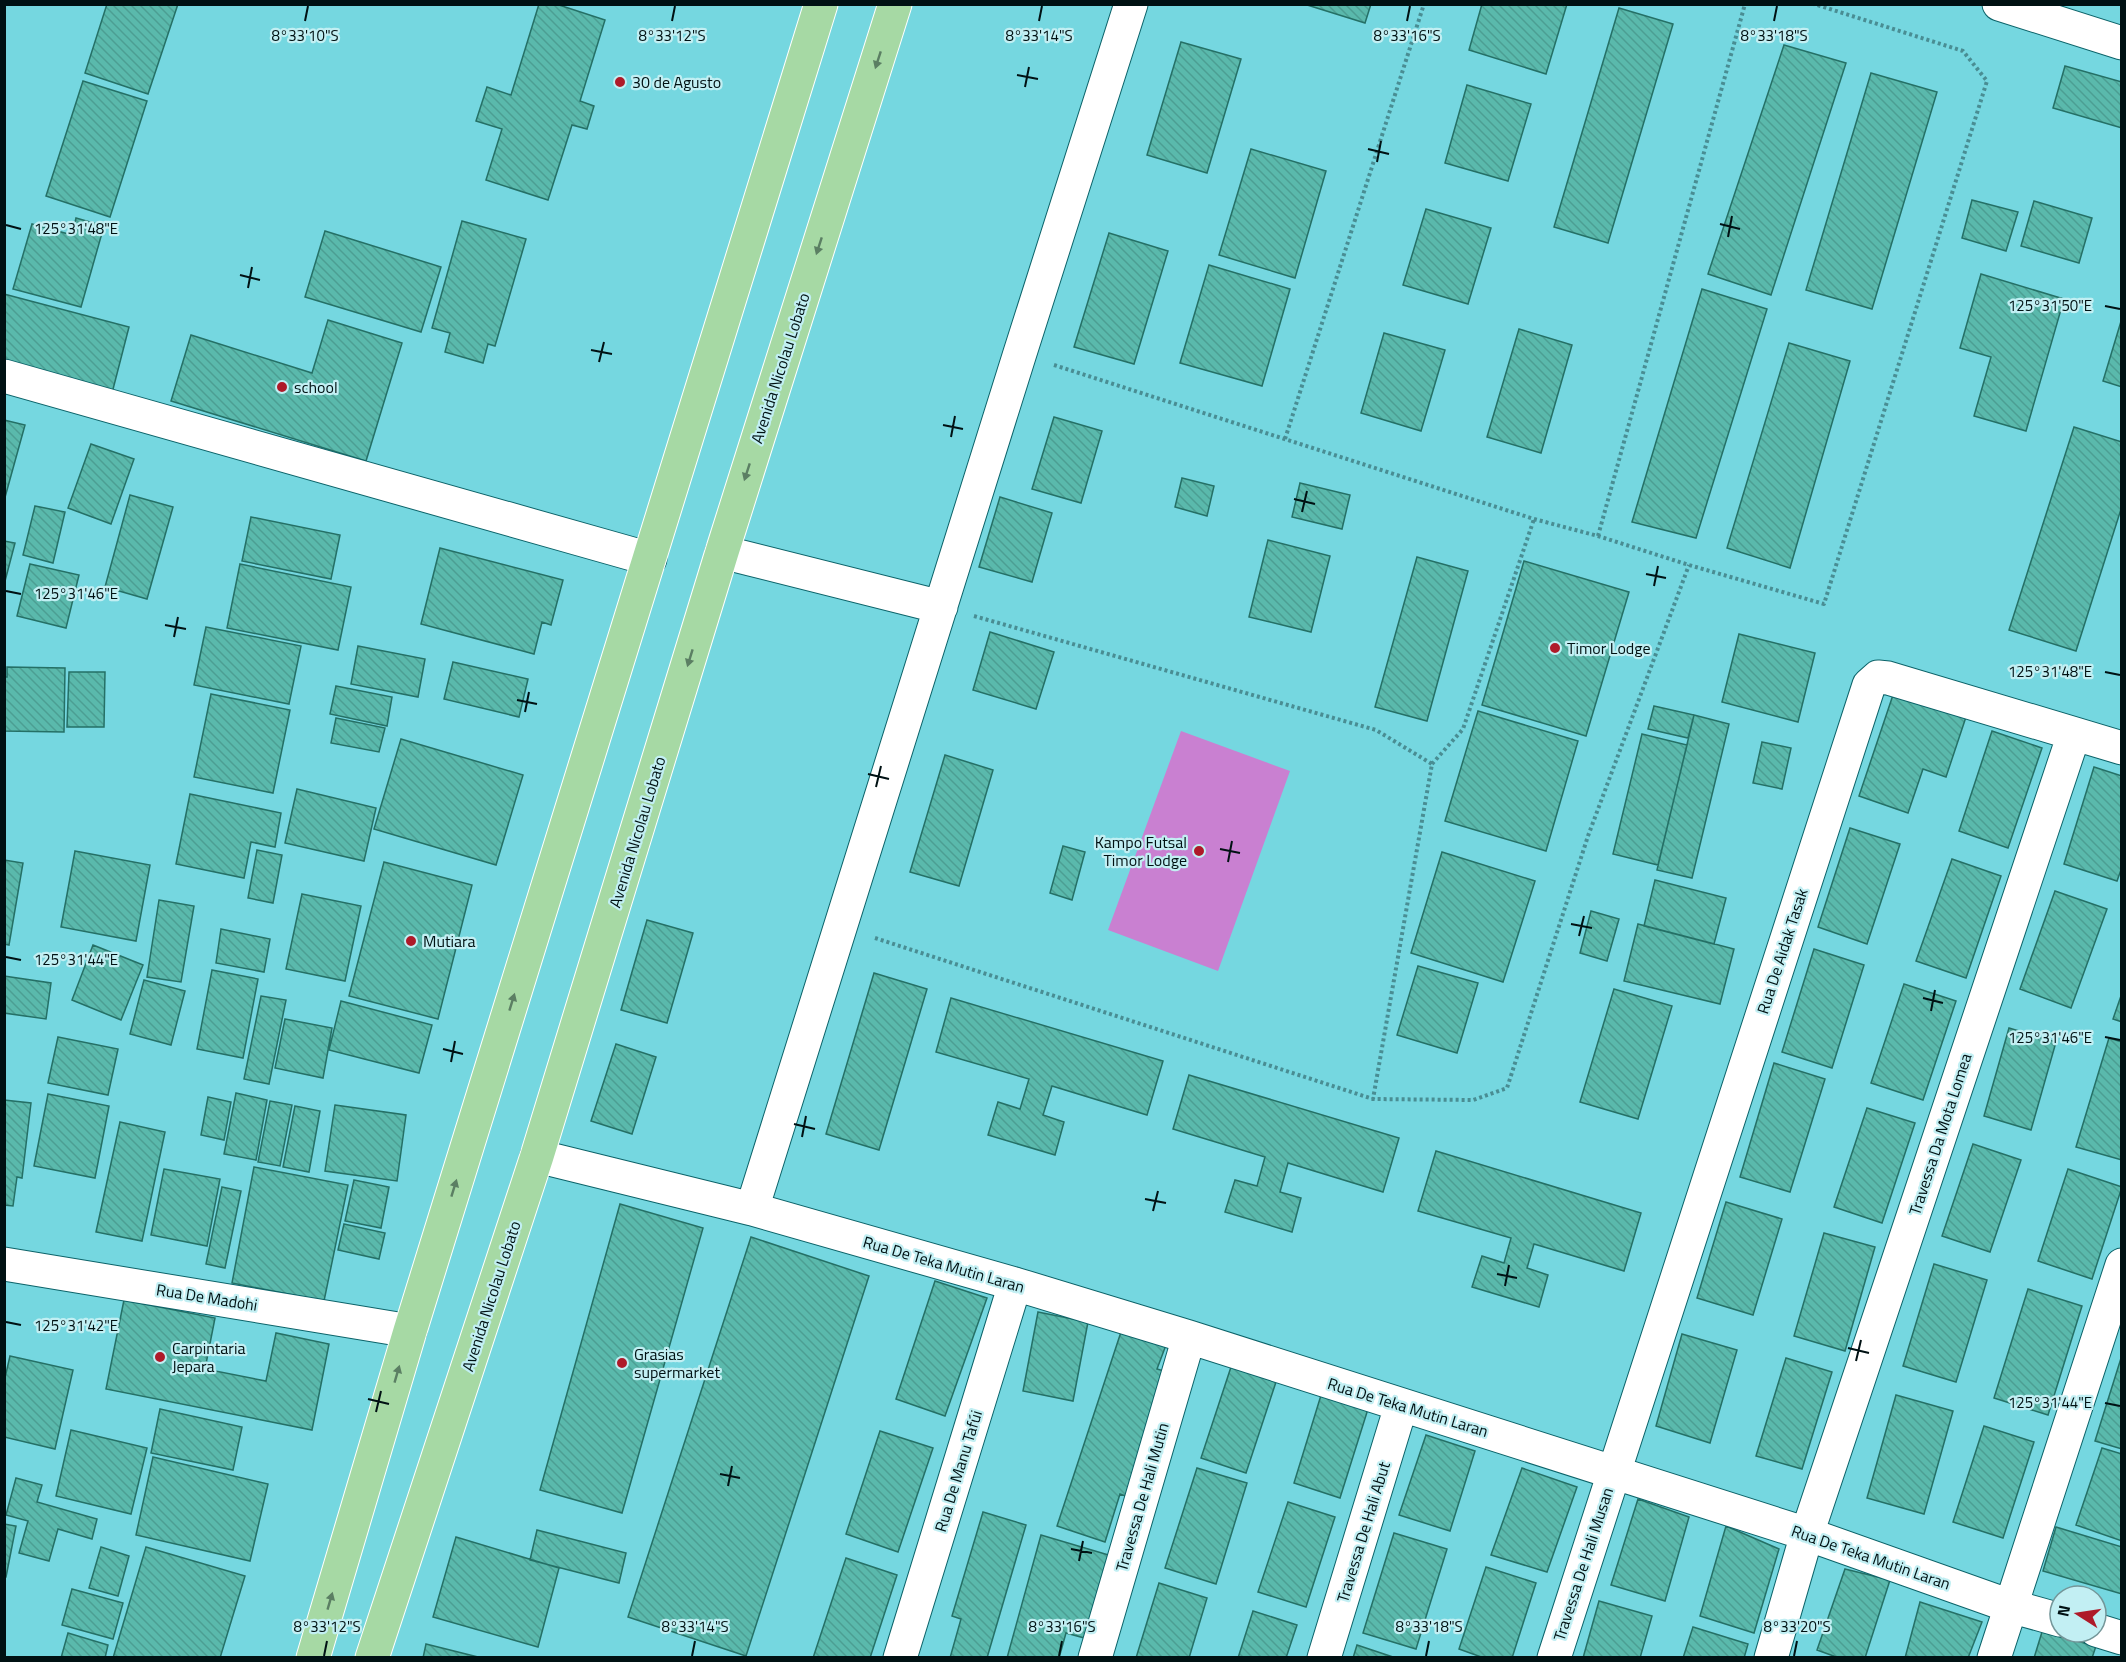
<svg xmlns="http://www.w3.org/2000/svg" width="2126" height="1662" font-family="'Titillium Web',sans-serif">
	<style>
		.pitch { fill: #c980d1 }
		.building { fill: url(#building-back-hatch); stroke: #257066; stroke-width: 1.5 }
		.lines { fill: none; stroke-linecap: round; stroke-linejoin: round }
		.minor-casing { stroke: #0c6369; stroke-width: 35 }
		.major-casing { stroke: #fff; stroke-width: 35 }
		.path { stroke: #498d93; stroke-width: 4; stroke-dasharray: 3 3; stroke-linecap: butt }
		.minor { stroke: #fff; stroke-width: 33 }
		.major { stroke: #a6d9a4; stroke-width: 33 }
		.oneway { fill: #5b7f63 }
		.ticks { fill: none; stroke: #001113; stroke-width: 2 }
		.poi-dot { fill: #ae1a29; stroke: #c2eff3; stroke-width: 2 }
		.labels { text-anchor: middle; stroke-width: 4.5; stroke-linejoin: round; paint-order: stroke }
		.poi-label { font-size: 16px; fill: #001113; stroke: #c2eff3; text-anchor: start }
		.street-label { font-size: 16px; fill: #001113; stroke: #c2eff3 }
		.ticks-label { font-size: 15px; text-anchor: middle; fill: #001113; stroke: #c2eff3; stroke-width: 4.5; stroke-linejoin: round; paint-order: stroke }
	</style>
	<defs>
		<pattern id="building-back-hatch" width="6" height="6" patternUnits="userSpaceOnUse" patternTransform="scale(1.5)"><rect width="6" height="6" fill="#5ab9ac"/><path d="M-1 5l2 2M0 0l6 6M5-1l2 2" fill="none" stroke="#4c9e93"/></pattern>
	</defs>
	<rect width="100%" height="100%" fill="#75d7e0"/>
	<path class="pitch" d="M1181,731L1290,771L1218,971L1108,930Z"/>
	<path class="building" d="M107,4H178L148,94L85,73Z
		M539,4H556L605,20L580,101L594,106L587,129L572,125L548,200L486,180L502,129L476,121L487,87L511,95Z
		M1304,4H1371L1365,23Z
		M1482,4H1567L1546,74L1469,50Z
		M1619,8L1673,24L1608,243L1554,227Z
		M1181,42L1241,59L1207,173L1147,155Z
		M1784,45L1846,63L1771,295L1708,274Z
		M2065,66L2122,82V128L2053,108Z
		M1871,73L1937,92L1872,309L1806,290Z
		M83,81L147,101L110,217L46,196Z
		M1467,85L1531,104L1508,181L1445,163Z
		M1251,149L1326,171L1295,278L1219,255Z
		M1972,200L2018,212L2006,251L1962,238Z
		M2034,201L2092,218L2079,263L2021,246Z
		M1426,209L1491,228L1468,304L1403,285Z
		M76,218L104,226L81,307L13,289L32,224L72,235Z
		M462,221L526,239L495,346L488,344L483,363L445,352L450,333L432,328Z
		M325,231L441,267L421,332L305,297Z
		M1109,233L1168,251L1134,364L1074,347Z
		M1209,265L1290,289L1262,386L1180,363Z
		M1981,274L2064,299L2026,431L1974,416L1991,357L1960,348Z
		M1702,289L1767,309L1696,538L1632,522Z
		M4,294L129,327L111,397L4,369Z
		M2122,318V387L2103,381Z
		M328,320L402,343L366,461L171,401L191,335L312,373Z
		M1519,329L1572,345L1541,453L1487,437Z
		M1384,333L1445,350L1421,431L1361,413Z
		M1789,343L1850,361L1790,568L1727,548Z
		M1054,417L1102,431L1081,503L1032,489Z
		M4,420L25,425L4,501Z
		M2074,427L2122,442V506L2076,651L2009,630Z
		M91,444L134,459L111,524L68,508Z
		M1182,478L1214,486L1207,516L1175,507Z
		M1300,483L1350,495L1342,529L1292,517Z
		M130,495L173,507L147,599L105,587Z
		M1000,497L1052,513L1032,582L979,567Z
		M35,506L65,512L53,563L23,555Z
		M251,517L340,535L331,579L242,561Z
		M1268,540L1330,556L1311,632L1249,617Z
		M4,541L15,543L4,585Z
		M440,548L563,580L551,625L542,622L534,654L421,624Z
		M1417,557L1468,571L1427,721L1375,707Z
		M1524,561L1629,592L1586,736L1482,705Z
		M30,564L79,575L66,628L17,616Z
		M240,564L351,587L338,650L227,628Z
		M206,627L301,646L289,704L194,685Z
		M990,632L1054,652L1036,709L973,690Z
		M1739,634L1815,653L1798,722L1722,702Z
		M358,646L425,659L418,697L351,684Z
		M453,662L528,679L519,717L444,699Z
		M7,667L65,668L64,732L4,731V677H7Z
		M69,672H105L104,727H67Z
		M336,686L392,697L387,726L330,714Z
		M1894,692L1966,717L1946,777L1923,769L1908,813L1859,796Z
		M211,694L290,710L273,793L194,777Z
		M1654,706L1694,715L1688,738L1648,729Z
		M1478,711L1578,741L1546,851L1445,821Z
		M1694,715L1729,724L1692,878L1657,870Z
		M336,718L385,728L379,752L331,743Z
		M1992,731L2042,748L2008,848L1959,831Z
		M1642,734L1687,745L1658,865L1613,854Z
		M401,739L523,775L496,865L374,829Z
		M1762,742L1791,748L1782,789L1753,783Z
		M945,755L993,770L959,886L910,872Z
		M2094,767L2122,776V867L2117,881L2064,864Z
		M297,789L376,808L364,861L285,843Z
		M190,794L281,813L275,847L251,842L244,878L176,864Z
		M1850,828L1900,844L1867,944L1818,927Z
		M1063,846L1085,852L1072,900L1050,893Z
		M257,850L282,855L273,903L248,898Z
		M75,851L150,865L136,941L61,927Z
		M1442,852L1535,881L1503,982L1411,953Z
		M1952,859L2001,876L1966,978L1916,961Z
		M4,860L23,863L9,945L4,944Z
		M384,862L472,885L438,1019L349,996Z
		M1655,880L1726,898L1714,944L1644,926Z
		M2055,891L2107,909L2071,1008L2020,989Z
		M302,894L361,906L345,981L286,969Z
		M159,900L194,906L181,982L147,977Z
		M1591,911L1619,919L1607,961L1580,953Z
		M647,920L693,933L667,1023L621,1010Z
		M1638,924L1734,949L1720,1004L1624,981Z
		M221,929L270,939L264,972L216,963Z
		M93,945L143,965L121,1020L72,1000Z
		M1814,949L1864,965L1832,1068L1782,1052Z
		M1418,966L1478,983L1457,1053L1397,1035Z
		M212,970L258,979L243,1058L197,1049Z
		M874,973L927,989L879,1150L826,1134Z
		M4,976L51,983L46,1019L4,1013Z
		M144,980L185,991L171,1045L130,1034Z
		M1904,984L1956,1001L1923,1100L1871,1083Z
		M1614,989L1672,1006L1638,1119L1580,1102Z
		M2122,993V1022L2113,1019Z
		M261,996L286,1000L269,1084L244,1079Z
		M951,998L1163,1061L1147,1115L1052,1086L1043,1115L1064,1122L1055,1155L988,1135L998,1102L1020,1109L1029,1079L936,1052Z
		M341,1001L432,1025L419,1073L329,1050Z
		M285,1019L332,1028L323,1078L275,1068Z
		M2009,1028L2056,1042L2031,1130L1984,1116Z
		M58,1037L118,1049L108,1095L48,1083Z
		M2109,1038L2122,1042V1160L2076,1147Z
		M616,1044L656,1057L632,1134L591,1121Z
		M1774,1063L1825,1079L1790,1192L1740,1177Z
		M1189,1075L1399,1138L1383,1192L1288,1163L1280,1192L1301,1198L1292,1232L1225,1212L1235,1180L1257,1186L1265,1157L1173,1129Z
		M236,1093L267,1100L256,1160L224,1154Z
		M48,1094L109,1106L95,1178L34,1166Z
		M208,1097L231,1102L224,1140L201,1135Z
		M4,1100L31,1103L22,1178L17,1177L13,1206L4,1205Z
		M270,1101L292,1105L280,1166L258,1162Z
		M335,1105L406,1115L397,1181L325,1171Z
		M295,1106L320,1111L309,1172L283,1167Z
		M1867,1108L1915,1123L1882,1223L1834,1207Z
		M120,1122L165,1132L142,1241L96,1232Z
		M1973,1144L2021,1160L1990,1252L1942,1236Z
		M1436,1151L1641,1213L1624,1271L1534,1244L1527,1268L1548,1275L1539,1307L1472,1287L1482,1256L1504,1263L1511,1238L1418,1211Z
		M254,1167L348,1185L324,1301L232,1283Z
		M164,1169L220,1179L207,1246L151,1235Z
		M2068,1169L2122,1187L2092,1279L2038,1261Z
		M354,1180L389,1187L381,1228L345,1221Z
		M222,1187L241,1191L225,1268L206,1264Z
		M1726,1202L1782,1219L1753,1315L1697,1298Z
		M620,1204L703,1228L622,1513L540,1490Z
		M344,1224L385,1233L379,1259L338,1250Z
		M1824,1233L1875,1247L1845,1351L1794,1336Z
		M751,1237L869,1276L746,1656L628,1617Z
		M1934,1264L1987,1280L1956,1382L1903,1366Z
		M935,1281L987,1298L945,1416L896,1399Z
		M2028,1289L2082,1306L2048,1415L1994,1398Z
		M124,1300L215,1318L205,1369L266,1381L276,1333L329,1344L312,1430L106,1389Z
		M1038,1312L1088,1322L1073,1401L1023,1391Z
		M1121,1332L1166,1345L1157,1369L1171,1373L1131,1498L1120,1494L1105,1542L1057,1526Z
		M1682,1334L1737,1350L1710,1443L1656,1426Z
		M2122,1355V1449L2095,1441Z
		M10,1356L73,1370L55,1449L4,1437V1382Z
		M1786,1358L1832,1372L1802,1469L1756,1456Z
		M1231,1367L1276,1382L1246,1473L1201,1458Z
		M1322,1392L1368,1409L1340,1498L1294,1483Z
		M1896,1395L1953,1411L1924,1514L1867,1498Z
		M160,1409L242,1427L233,1470L151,1453Z
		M1984,1426L2034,1442L2003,1538L1953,1522Z
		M71,1430L147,1448L131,1514L56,1496Z
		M880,1431L933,1448L898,1552L846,1534Z
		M1426,1435L1475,1451L1450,1531L1399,1515Z
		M2102,1448L2122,1454V1541L2076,1525Z
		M153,1457L268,1484L250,1561L136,1535Z
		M1197,1468L1247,1483L1216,1584L1165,1568Z
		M1522,1468L1577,1487L1547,1572L1491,1555Z
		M16,1478L42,1485L37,1502L97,1519L92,1539L58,1529L49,1561L19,1553L28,1521L6,1515Z
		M1638,1499L1689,1517L1665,1601L1611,1585Z
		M1288,1502L1335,1517L1306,1607L1258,1592Z
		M983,1512L1026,1525L987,1658H950L961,1619L952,1616Z
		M4,1524L16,1526L6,1577H4Z
		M1726,1526L1779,1549L1754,1633L1700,1616Z
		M2056,1527L2122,1547V1594L2043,1571Z
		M537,1530L626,1553L619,1583L530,1560Z
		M1394,1533L1447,1549L1416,1649L1363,1633Z
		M1041,1535L1112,1556L1088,1639L1066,1633L1059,1658H1007Z
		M456,1537L559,1568L538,1647L433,1617Z
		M101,1547L129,1556L118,1596L89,1588Z
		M146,1547L245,1576L220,1658H113Z
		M846,1558L897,1575L870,1658H813Z
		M1486,1567L1536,1583L1512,1658H1484L1459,1649Z
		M1845,1569L1890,1580L1865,1658H1839L1817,1650Z
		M1159,1583L1207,1598L1189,1658H1136Z
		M72,1589L123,1603L113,1639L62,1625Z
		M1599,1601L1652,1616L1640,1658H1583Z
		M1920,1602L1982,1622L1968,1658H1905Z
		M1253,1611L1297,1625L1286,1658H1238Z
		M1693,1627L1748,1644L1744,1658H1683Z
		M2042,1632L2096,1646L2092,1658H2034Z
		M68,1633L108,1645L105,1658H61Z
		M426,1644L482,1658H423Z
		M1357,1645L1396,1658H1353Z"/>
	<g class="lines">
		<defs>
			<path id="minor" d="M1999,4L2122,43
				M4,376L650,559
				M722,552L941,607
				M537,1156L752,1209L1015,1284L1189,1337L1807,1534L2010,1606L2060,1620
				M752,1209L1020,353L1131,4
				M4,1264L410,1331
				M2096,1630L2122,1638
				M900,1658L1015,1284
				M1095,1658L1189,1337
				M1324,1658L1401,1406
				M1554,1658L1869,685L1878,677L1888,678L2122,748
				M1771,1658L1807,1534L2074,734
				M1994,1658L2122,1265"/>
			<path id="major" d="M313,1658L410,1331L821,4
				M372,1658L537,1156L722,552L895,4"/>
		</defs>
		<use href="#minor" class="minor-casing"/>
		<use href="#major" class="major-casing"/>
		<path class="path" d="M1054,365L1534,519L1598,536L1689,565L1824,604L1987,81L1963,51L1814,4
			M1285,439L1424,4
			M1598,536L1745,4
			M974,616L1376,730L1432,764L1373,1099
			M1432,764L1463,729L1534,519
			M875,938L1373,1099L1473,1100L1507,1088L1588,836L1689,565"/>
		<use href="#minor" class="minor"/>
		<use href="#major" class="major"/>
	</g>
	<defs><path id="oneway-solid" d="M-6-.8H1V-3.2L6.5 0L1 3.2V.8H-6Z" transform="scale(1.5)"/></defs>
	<g class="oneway">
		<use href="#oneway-solid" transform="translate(878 60) rotate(108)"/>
		<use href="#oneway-solid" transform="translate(819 246) rotate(108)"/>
		<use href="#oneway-solid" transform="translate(747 472) rotate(108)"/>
		<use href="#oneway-solid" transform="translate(690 658) rotate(107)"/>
		<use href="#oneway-solid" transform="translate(512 1002) rotate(-73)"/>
		<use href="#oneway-solid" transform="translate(454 1188) rotate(-73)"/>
		<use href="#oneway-solid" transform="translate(397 1374) rotate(-74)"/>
		<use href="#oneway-solid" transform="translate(330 1601) rotate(-74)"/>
	</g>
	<path class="ticks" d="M305,21L308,6M672,21L675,6M1039,21L1042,6M1407,21L1410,6M1774,21L1777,6M1017,75L1038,79M1025,87L1029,67M1368,149L1389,154M1377,162L1381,141M1720,224L1740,229M6,225L21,229M1728,237L1732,216M240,275L260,280M248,288L252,267M2105,306L2120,309M591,350L612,354M599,362L604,342M943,425L963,429M951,437L955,416M1294,499L1315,504M1302,512L1307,491M1646,574L1666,578M1654,586L1658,566M6,591L21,594M165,625L186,629M174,637L178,617M2105,672L2120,675M517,700L537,704M525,712L529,692M868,774L889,779M876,787L881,766M1220,849L1240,853M1228,862L1232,841M1571,924L1592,928M1579,936L1584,916M6,957L21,960M1923,998L1943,1003M1931,1011L1935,990M2105,1037L2120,1040M443,1049L463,1054M451,1062L455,1041M794,1124L815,1129M802,1137L806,1116M1145,1199L1166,1203M1153,1211L1158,1191M1497,1274L1517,1278M1505,1286L1509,1265M6,1322L21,1325M1848,1348L1869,1353M1856,1361L1861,1340M368,1399L389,1404M2105,1403L2120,1406M376,1412L381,1391M720,1474L740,1478M728,1486L732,1466M1071,1549L1092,1553M1079,1561L1083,1541M324,1656L327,1641M692,1656L695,1641M1059,1656L1062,1641M1426,1656L1429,1641M1794,1656L1797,1641"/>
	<g class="poi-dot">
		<circle cx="620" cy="82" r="6"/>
		<circle cx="282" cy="387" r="6"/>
		<circle cx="1555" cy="648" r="6"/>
		<circle cx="1199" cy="851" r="6"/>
		<circle cx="411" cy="941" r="6"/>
		<circle cx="160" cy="1357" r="6"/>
		<circle cx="622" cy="1363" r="6"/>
	</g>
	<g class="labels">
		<g class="poi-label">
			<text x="632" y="88">30 de Agusto</text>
			<text x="294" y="393">school</text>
			<text x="1567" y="654">Timor Lodge</text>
			<text x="1187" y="848" text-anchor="end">Kampo Futsal<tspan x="1187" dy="18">Timor Lodge</tspan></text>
			<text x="423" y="947">Mutiara</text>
			<text x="172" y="1354">Carpintaria<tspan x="172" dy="18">Jepara</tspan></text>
			<text x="634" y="1360">Grasias<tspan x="634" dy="18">supermarket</tspan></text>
		</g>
		<g class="street-label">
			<text transform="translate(780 368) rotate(-72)" y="6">Avenida Nicolau Lobato</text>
			<text transform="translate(637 832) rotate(-73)" y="6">Avenida Nicolau Lobato</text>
			<text transform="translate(1782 951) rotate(-72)" y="6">Rua De Aidak Tasak</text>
			<text transform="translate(1940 1134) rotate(-72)" y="6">Travessa Da Mota Lomea</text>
			<text transform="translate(944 1264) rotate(16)" y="6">Rua De Teka Mutin Laran</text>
			<text transform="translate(491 1296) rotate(-72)" y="6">Avenida Nicolau Lobato</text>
			<text transform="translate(207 1297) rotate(9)" y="6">Rua De Madohi</text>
			<text transform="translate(1408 1407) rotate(17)" y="6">Rua De Teka Mutin Laran</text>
			<text transform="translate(958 1471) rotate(-73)" y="6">Rua De Manu Tafúi</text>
			<text transform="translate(1142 1497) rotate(-74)" y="6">Travessa De Hali Mutin</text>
			<text transform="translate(1363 1532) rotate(-73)" y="6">Travessa De Hali Abut</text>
			<text transform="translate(1871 1557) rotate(19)" y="6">Rua De Teka Mutin Laran</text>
			<text transform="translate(1583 1564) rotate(-72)" y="6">Travessa De Hali Musan</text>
		</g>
	</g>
	<g class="ticks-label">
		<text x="305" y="41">8°33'10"S</text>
		<text x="672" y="41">8°33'12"S</text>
		<text x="1039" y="41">8°33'14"S</text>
		<text x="1407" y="41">8°33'16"S</text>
		<text x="1774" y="41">8°33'18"S</text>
		<text x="76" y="234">125°31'48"E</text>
		<text x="2050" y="311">125°31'50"E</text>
		<text x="76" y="599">125°31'46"E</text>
		<text x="2050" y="677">125°31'48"E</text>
		<text x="76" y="965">125°31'44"E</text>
		<text x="2050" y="1043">125°31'46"E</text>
		<text x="76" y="1331">125°31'42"E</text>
		<text x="2050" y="1408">125°31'44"E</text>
		<text x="327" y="1632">8°33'12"S</text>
		<text x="695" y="1632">8°33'14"S</text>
		<text x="1062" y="1632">8°33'16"S</text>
		<text x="1429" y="1632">8°33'18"S</text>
		<text x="1797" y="1632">8°33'20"S</text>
	</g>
	<rect width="2126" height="1662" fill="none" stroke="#001113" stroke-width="12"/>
	<g transform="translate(2078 1614) rotate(282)"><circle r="28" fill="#c2eff3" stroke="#749699" stroke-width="1.5"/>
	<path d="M0-4.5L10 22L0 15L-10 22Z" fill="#ae1a29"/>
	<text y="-9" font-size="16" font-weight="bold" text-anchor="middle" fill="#001113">N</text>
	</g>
</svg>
